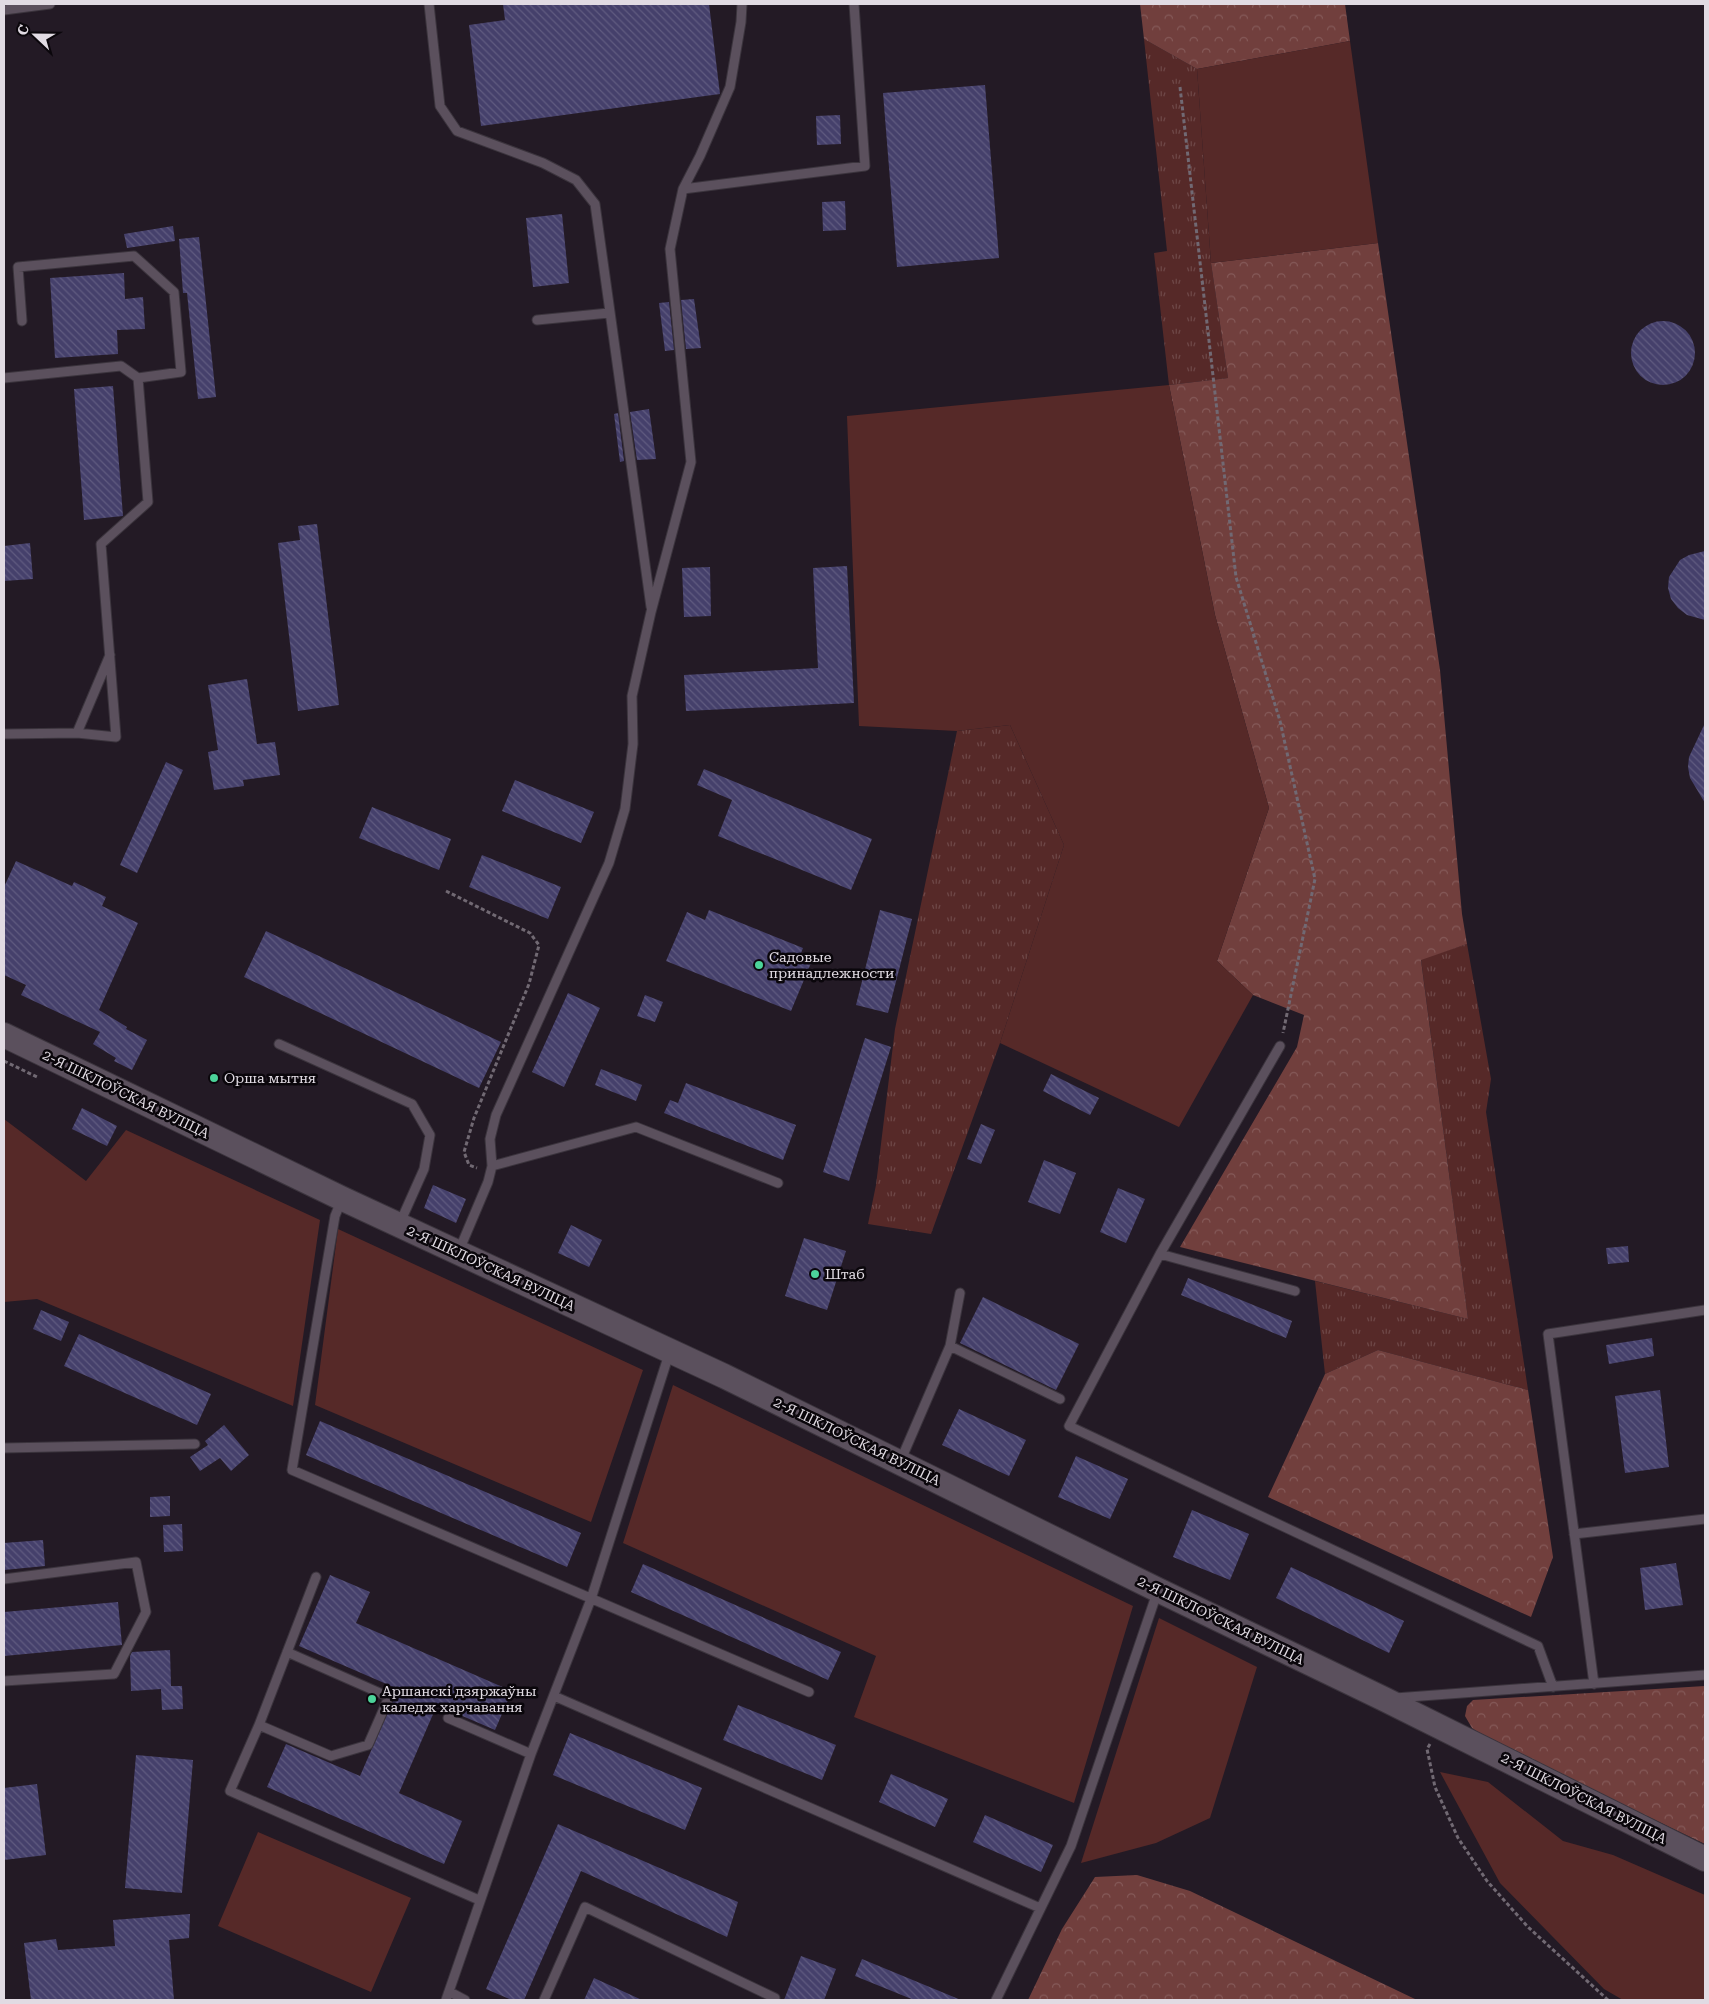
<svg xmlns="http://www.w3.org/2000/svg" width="1709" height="2004" font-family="'Roboto Serif',serif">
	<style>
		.grass { fill: url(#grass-tufts) }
		.forest { fill: url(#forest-crowns) }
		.garden { fill: #562928 }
		.building { fill: url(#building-back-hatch) }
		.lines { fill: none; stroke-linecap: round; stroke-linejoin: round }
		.service-casing { stroke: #3b343d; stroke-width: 11 }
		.tertiary-casing { stroke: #3b343d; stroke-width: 26 }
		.path { stroke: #716973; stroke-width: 3; stroke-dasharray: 4 2.5; stroke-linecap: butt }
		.service { stroke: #5b505d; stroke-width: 9 }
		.tertiary { stroke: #5b505d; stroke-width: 24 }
		.poi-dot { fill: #4cd39a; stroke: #0a060b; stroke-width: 2 }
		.labels { text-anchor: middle; stroke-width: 5; stroke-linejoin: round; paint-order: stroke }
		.poi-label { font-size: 14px; fill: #e1dbe3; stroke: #0a060b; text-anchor: start }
		.street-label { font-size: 14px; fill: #e1dbe3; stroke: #0a060b }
	</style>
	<defs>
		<pattern id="grass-tufts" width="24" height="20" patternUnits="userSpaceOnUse" patternTransform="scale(1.25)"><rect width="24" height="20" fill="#562928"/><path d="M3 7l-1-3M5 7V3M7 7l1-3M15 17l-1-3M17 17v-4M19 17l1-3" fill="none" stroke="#6e4747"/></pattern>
		<pattern id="forest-crowns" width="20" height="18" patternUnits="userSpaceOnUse" patternTransform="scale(1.25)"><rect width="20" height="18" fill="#713f3d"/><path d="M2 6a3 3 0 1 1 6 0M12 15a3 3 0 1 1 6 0" fill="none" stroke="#855a59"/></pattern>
		<pattern id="building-back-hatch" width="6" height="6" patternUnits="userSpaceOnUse" patternTransform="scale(1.25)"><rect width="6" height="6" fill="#45406b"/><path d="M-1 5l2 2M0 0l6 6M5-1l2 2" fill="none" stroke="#605b80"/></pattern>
	</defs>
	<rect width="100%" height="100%" fill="#231a25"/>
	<path class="grass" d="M1144,39L1197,69L1211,263L1228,378L1169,385L1154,253L1167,251Z
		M1010,725L1064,845L1000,1043L931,1234L868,1224L876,1185L895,1029L957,731Z
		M1467,944L1491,1079L1486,1112L1528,1390L1378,1350L1325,1374L1315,1281L1468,1319L1421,959Z"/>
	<path class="forest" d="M1140,4H1345L1350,41L1197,69L1144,39Z
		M1378,243L1440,670L1462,914L1467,944L1421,960L1468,1319L1180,1247L1297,1047L1304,1015L1253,995L1217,961L1269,808L1215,615L1169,385L1228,378L1211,263Z
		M1378,1350L1528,1390L1553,1557L1531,1617L1268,1497L1325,1374Z
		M1705,1686V1844L1488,1740L1472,1728L1465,1716L1467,1706L1473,1700Z
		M1137,1875L1190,1891L1417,2000H1028L1062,1929L1095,1877Z"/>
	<path class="garden" d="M1350,41L1378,243L1211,263L1197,69Z
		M1169,385L1215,615L1269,808L1217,961L1253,995L1179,1127L1000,1043L1064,845L1010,725L957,731L859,726L847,416Z
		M4,1119L86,1181L126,1130L320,1220L293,1406L37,1299L4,1302Z
		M338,1229L643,1370L591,1522L315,1405Z
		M673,1385L1133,1606L1074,1803L854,1717L876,1656L623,1543Z
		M1159,1618L1257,1667L1210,1818L1156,1843L1081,1863Z
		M1440,1772L1488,1782L1563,1841L1613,1855L1705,1895V2000H1623L1604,1989L1500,1883Z
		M258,1832L411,1898L371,1992L218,1926Z"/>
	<path class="building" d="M503,4H709L720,94L481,126L469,25L505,20Z
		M985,85L999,258L897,267L883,93Z
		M840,115L841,144L817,145L816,116Z
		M845,201L846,230L823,231L822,202Z
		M562,214L569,283L533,287L526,218Z
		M173,226L175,241L127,248L124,234Z
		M199,237L216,397L198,399L187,293H183L179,239Z
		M124,273L125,299L143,297L145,329L117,330L118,354L55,358L50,278Z
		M694,299L701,348L686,349L681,300Z
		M669,302L674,350L665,351L659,303Z
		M1631 353a32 32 0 1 1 64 0a32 32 0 1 1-64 0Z
		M113,386L123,516L84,520L74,389Z
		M649,409L656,459L637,460L630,412Z
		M618,413L624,461L620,462L614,414Z
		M317,524L339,705L298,711L278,543L300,540L298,526Z
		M30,543L33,579L4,581V546Z
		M1705,551V620L1687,615L1678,608L1671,599L1668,588L1669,577L1680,560L1689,555Z
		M847,566L854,703L686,711L684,675L818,668L813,568Z
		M710,567L711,616L684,617L682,568Z
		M247,679L257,744L275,742L280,775L243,780L244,786L214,790L208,752L218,750L208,685Z
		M1705,723V803L1690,778L1688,767L1689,757Z
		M166,762L183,770L137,873L120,865Z
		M704,769L872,839L851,890L718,836L732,800L697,785Z
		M515,780L594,812L581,843L502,811Z
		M372,807L451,839L439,870L359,838Z
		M482,855L561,887L548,919L469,887Z
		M16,861L72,886L74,882L106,897L102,906L138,923L99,1010L127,1027L126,1029L147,1040L132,1070L114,1061L116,1058L93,1044L100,1032L21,995L26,985L4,975V887Z
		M709,910L803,948L799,958L811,963L791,1011L666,961L687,912L705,920Z
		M880,910L912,919L888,1013L856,1005Z
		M266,931L501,1042L479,1088L244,977Z
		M568,993L600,1008L564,1087L532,1072Z
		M645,995L663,1002L655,1022L637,1016Z
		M865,1038L891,1047L849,1181L823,1172Z
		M601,1069L642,1085L636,1101L595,1085Z
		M1051,1074L1099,1098L1090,1115L1043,1091Z
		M686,1083L796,1125L783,1160L664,1113L670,1100L678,1103Z
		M82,1108L117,1126L107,1146L72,1129Z
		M981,1124L995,1130L981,1164L967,1159Z
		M1044,1160L1076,1173L1060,1214L1028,1202Z
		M433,1185L466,1199L456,1223L424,1208Z
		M1118,1188L1145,1199L1126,1243L1100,1232Z
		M571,1225L602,1240L589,1267L558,1253Z
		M804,1238L846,1251L827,1310L785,1296Z
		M1628,1246L1629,1262L1608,1264L1606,1248Z
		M1188,1278L1292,1321L1286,1338L1181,1295Z
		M983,1297L1079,1344L1056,1390L960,1343Z
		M41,1310L69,1322L61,1341L33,1329Z
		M79,1334L211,1394L197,1425L64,1366Z
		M1652,1338L1654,1356L1609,1364L1606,1345Z
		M1660,1390L1669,1467L1625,1473L1615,1396Z
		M959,1409L1026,1440L1009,1476L942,1445Z
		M320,1421L581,1533L567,1567L306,1455Z
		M224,1425L249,1455L231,1471L220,1458L200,1471L190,1457L208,1445L205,1441Z
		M1076,1456L1128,1479L1110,1519L1058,1497Z
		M170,1496V1516L150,1517V1497Z
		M1192,1510L1249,1534L1230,1580L1173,1557Z
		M182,1524L183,1551L164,1552L163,1525Z
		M43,1540L45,1566L4,1570V1543Z
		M1676,1563L1683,1605L1645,1610L1640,1568Z
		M643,1564L841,1652L828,1680L631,1592Z
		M1291,1567L1404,1621L1389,1653L1276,1598Z
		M330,1575L370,1592L356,1623L512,1691L495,1730L437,1705L399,1793L462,1821L444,1864L267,1787L286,1744L360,1776L398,1689L299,1646Z
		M118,1602L122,1645L4,1656V1612Z
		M170,1650L171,1686H182L183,1709L162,1710L161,1689L131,1691L130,1656L132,1652Z
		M738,1705L836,1745L822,1780L723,1740Z
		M570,1733L702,1788L685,1830L553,1775Z
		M136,1755L193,1760L182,1893L125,1888Z
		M891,1774L948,1799L935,1827L879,1802Z
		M37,1784L46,1855L4,1860V1788Z
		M985,1815L1053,1845L1041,1872L973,1842Z
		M558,1824L738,1902L727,1937L581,1871L524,2000H512L486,1989Z
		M190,1914L189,1938L169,1940L174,2000H31L24,1943L56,1939L58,1950L115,1946L113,1920Z
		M801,1956L836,1969L824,2000H784Z
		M862,1959L961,2000H914L855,1976Z
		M594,1978L642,2000H584Z"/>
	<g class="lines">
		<defs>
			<path id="service" d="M429,4L440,106L457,131L543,163L576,180L595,204L651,607
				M4,10L50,4
				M683,189L865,166L854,4
				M537,320L609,313
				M22,321L18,267L134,256L174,292L181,372L138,378
				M4,378L121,366L138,378L148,502L101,544L116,737L77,733L110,655
				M4,734L77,733
				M279,1044L412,1104L430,1135L424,1169L399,1225
				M1280,1046L1160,1254L1069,1426L1538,1646L1553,1687
				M492,1166L636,1127L778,1183
				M342,1199L335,1216L292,1470L809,1692
				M458,1253L488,1182L492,1166L490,1139L496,1115L609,863L625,809L633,744L632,696L651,612L691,462L670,249L683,189L700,156L730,87L741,22L742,4
				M1160,1254L1295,1291
				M950,1346L1060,1399
				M4,1448L195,1444
				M900,1462L950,1346L960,1293
				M1574,1534L1705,1519
				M316,1577L259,1725L230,1791L479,1900
				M4,1579L136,1562L146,1612L114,1674L4,1681
				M1594,1684L1548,1334L1705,1310
				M554,1696L1040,1908
				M1395,1698L1705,1675
				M448,1718L531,1754
				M259,1725L331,1756L368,1745L389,1697L287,1652
				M450,1992L465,2000
				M446,2000L531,1754L591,1599L670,1351
				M544,2000L585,1907L775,1998L774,2000
				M996,2000L1071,1846L1158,1590"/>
			<path id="tertiary" d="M4,1035L343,1199L724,1376L1158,1590L1384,1699L1705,1859"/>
		</defs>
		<use href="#service" class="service-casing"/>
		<use href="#tertiary" class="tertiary-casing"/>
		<path class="path" d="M1180,87L1236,577L1280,721L1315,879L1283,1033
			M446,891L530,933L539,945L529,984L474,1118L464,1152L469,1165L477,1168
			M4,1061L37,1077
			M1430,1744L1427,1749L1435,1787L1458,1838L1487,1881L1528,1927L1608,2000"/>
		<use href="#service" class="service"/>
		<use href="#tertiary" class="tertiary"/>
	</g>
	<g class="poi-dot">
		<circle cx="759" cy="965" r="5"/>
		<circle cx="214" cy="1078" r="5"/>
		<circle cx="815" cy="1274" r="5"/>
		<circle cx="372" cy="1699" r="5"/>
	</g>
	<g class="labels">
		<g class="poi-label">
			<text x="769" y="962">Садовые<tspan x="769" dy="16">принадлежности</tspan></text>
			<text x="224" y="1083">Орша мытня</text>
			<text x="825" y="1279">Штаб</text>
			<text x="382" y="1696">Аршанскі дзяржаўны<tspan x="382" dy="16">каледж харчавання</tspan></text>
		</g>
		<g class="street-label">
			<text transform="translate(126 1094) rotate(26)" y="5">2-Я ШКЛОЎСКАЯ ВУЛІЦА</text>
			<text transform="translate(491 1268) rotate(25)" y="5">2-Я ШКЛОЎСКАЯ ВУЛІЦА</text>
			<text transform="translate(857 1441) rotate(26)" y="5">2-Я ШКЛОЎСКАЯ ВУЛІЦА</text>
			<text transform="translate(1221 1620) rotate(26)" y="5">2-Я ШКЛОЎСКАЯ ВУЛІЦА</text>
			<text transform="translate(1584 1798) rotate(27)" y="5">2-Я ШКЛОЎСКАЯ ВУЛІЦА</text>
		</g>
	</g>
	<rect width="1709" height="2004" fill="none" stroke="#e1dbe3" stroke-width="10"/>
	<g transform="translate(35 35) rotate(292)" stroke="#0a060b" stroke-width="4" paint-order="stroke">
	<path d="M0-4L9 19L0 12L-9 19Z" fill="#e1dbe3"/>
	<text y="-8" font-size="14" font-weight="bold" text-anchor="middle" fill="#e1dbe3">С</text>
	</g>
</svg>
